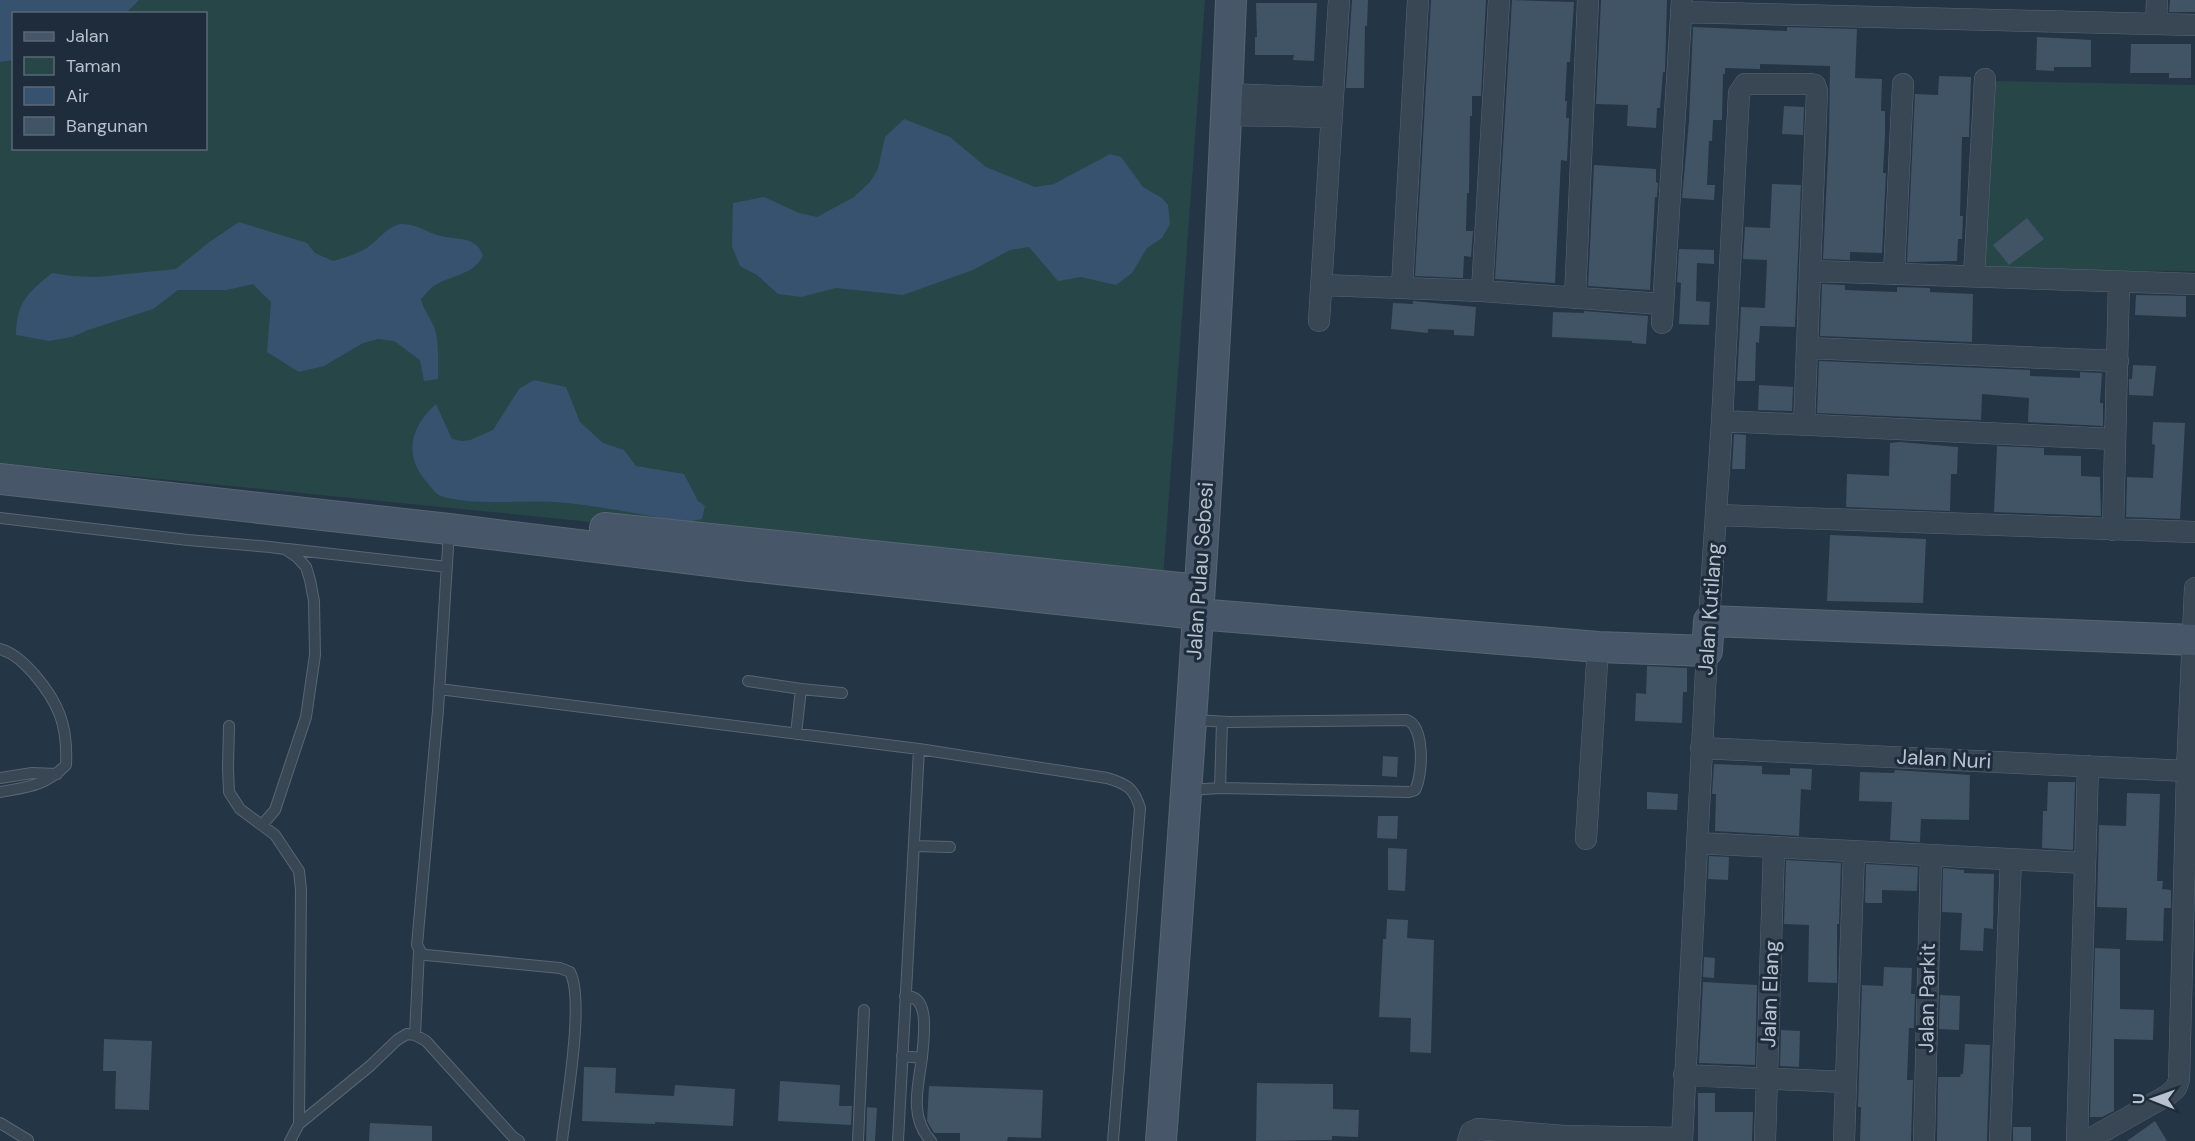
<svg xmlns="http://www.w3.org/2000/svg" width="2195" height="1141" font-family="'DM Sans',sans-serif">
	<style>
		.green { fill: #274647; fill-rule: evenodd }
		.water { fill: #37526f }
		.building { fill: #405465 }
		.lines { fill: none; stroke-linecap: round; stroke-linejoin: round }
		.lane-casing { stroke: #586572; stroke-width: 12 }
		.street-casing { stroke: #586572; stroke-width: 22 }
		.secondary-casing { stroke: #586572; stroke-width: 32 }
		.lane { stroke: #394755; stroke-width: 10 }
		.street { stroke: #394755; stroke-width: 21 }
		.secondary { stroke: #475669; stroke-width: 30 }
		.labels { text-anchor: middle; stroke-width: 6; stroke-linejoin: round; paint-order: stroke }
		.street-label { font-size: 21px; fill: #b7c2ce; stroke: #1e2c3b }
	</style>
	<rect width="100%" height="100%" fill="#243546"/>
	<path class="green" d="M0,0H1205L1163,579L0,463ZM14,14H206V148H14Z
		M1995,81L2195,85V271L1982,270Z"/>
	<path class="water" d="M0,0H139L126,13L14,14L13,60L0,62Z
		M904,119L950,137L986,167L1035,187L1054,184L1110,154L1121,157L1143,187L1162,198L1168,205L1170,224L1162,238L1147,248L1132,273L1116,285L1081,277L1058,281L1029,247L1010,250L973,270L903,295L836,288L801,297L778,294L757,275L740,266L732,246L733,203L764,197L799,213L817,217L854,197L870,182L878,169L885,137Z
		M239,222L307,243L315,253L333,261C343,258 354,255 363,250C376,244 386,226 401,224C415,223 428,233 441,236C457,240 477,236 483,256C473,275 452,275 435,285C430,288 426,294 421,299C423,310 431,318 435,329C439,344 438,363 438,379L424,381L420,360L394,341L378,339L363,343L324,366L299,372L267,352L271,302L253,284L227,290H178L153,309L88,330L72,337L49,341L16,335C17,301 27,294 52,273L72,276L97,277L176,269L208,243Z
		M534,380L566,387L580,422L603,443L624,450L636,466L684,474L698,501L705,506L702,519L687,522C645,516 598,505 555,502C523,500 470,506 441,496C434,493 430,485 425,480C403,453 412,425 436,404L452,439L462,441L470,440L493,430L519,389Z"/>
	<path class="building" d="M1352,0H1368L1367,26H1365L1364,88H1346Z
		M1431,0H1486L1481,96H1472V116H1470L1469,193H1467L1466,231H1473L1471,257L1464,256L1463,278L1415,276Z
		M1512,0L1574,2L1570,62H1567L1565,101H1567L1566,118H1569L1567,161L1561,160L1555,283L1495,279Z
		M1601,0H1667L1665,72H1663L1660,108H1657L1656,128L1627,126L1628,105L1596,104Z
		M2170,0H2195V12H2169Z
		M1256,3H1317L1314,61L1293,60L1294,55H1255V37H1257Z
		M1693,27L1787,31V27L1857,29L1855,78L1882,79L1881,111H1885V135L1883,173H1886L1882,253L1850,252V260L1823,259L1829,136L1830,66L1760,64V69L1725,68V74H1723L1722,120H1713L1712,141H1709L1707,185H1715L1714,200L1682,198L1689,121Z
		M2037,37L2091,40V67H2054V71L2036,70Z
		M2131,44H2191V78H2169V73H2130Z
		M1939,76L1971,77L1969,137H1962L1960,216H1963L1962,239H1958L1957,261L1907,262L1915,94L1938,95Z
		M1784,106L1804,107L1803,135L1782,134Z
		M1594,165L1656,169V182L1658,183L1657,197H1655L1650,290L1588,286Z
		M1772,184L1801,185L1795,327L1760,326L1759,343L1756,342L1755,381H1737L1741,307L1765,308L1767,260L1743,259L1745,227L1770,228Z
		M2027,218L2044,239L2009,265L1993,245Z
		M1679,249L1714,250V264L1697,263L1696,301L1710,302L1709,325L1679,324L1681,283L1677,282Z
		M1822,284L1845,285V290L1897,292V287L1930,288V292L1973,294L1972,342L1820,336Z
		M2136,295L2186,296V317L2135,315Z
		M1413,301L1476,307L1474,336L1454,335V330L1428,329V333L1391,329L1393,303L1413,304Z
		M1584,311L1648,316L1646,344L1632,343V341L1552,337L1553,312L1584,313Z
		M1819,361L2030,370V376L2080,378V372L2102,373L2100,403H2103V426L2028,422L2029,398L1982,394L1981,420L1817,413Z
		M2133,365L2156,366L2153,396L2129,395V379H2132Z
		M1759,385L1793,387L1792,411L1758,410Z
		M2153,422L2185,423L2180,519L2126,517L2127,477L2153,478L2155,445L2152,444Z
		M1734,434L1746,435L1745,469H1732Z
		M1900,442L1958,447L1957,474H1951L1950,511L1846,507L1847,474L1889,476L1890,443Z
		M1997,446L2044,448V455L2081,456V476L2100,477L2101,516L1994,512Z
		M1830,535L1926,539L1923,603L1827,601Z
		M1647,666L1687,668V692H1683L1682,723L1635,721L1636,693L1646,694Z
		M1383,756L1398,757L1397,777L1382,776Z
		M1714,764L1762,766V774L1790,775V768L1812,769L1811,790L1801,789L1799,836L1715,831L1716,794H1712Z
		M1895,770L1970,775L1969,820L1921,819L1920,842L1890,840L1892,802L1859,801L1860,772L1894,773Z
		M2048,782H2075L2073,850L2042,848L2043,811H2047Z
		M1647,792L1678,794L1677,810L1647,809Z
		M2127,793L2160,794L2157,881H2163L2162,889L2171,890V908H2164L2163,941L2126,940L2127,908L2097,907L2099,825L2126,826Z
		M1378,816H1398L1397,839L1377,838Z
		M1388,848L1407,849L1405,891L1388,890Z
		M1709,856L1729,857L1728,880L1708,879Z
		M1786,860L1841,863L1839,924H1837V983L1808,982L1809,925L1784,924Z
		M1866,864L1918,867L1917,891L1882,890V903H1867L1865,902Z
		M1943,868L1964,870V873L1994,874L1993,929L1984,928L1983,951L1960,950L1962,913L1942,912Z
		M1387,919L1408,920L1407,938L1434,940L1431,1053L1410,1052L1411,1018L1379,1017L1383,939H1386Z
		M2095,948L2120,949V1009L2154,1010L2153,1040L2114,1039V1111L2102,1117H2090Z
		M1704,957L1715,958L1714,978L1703,977Z
		M1884,967L1912,968L1911,994H1915L1914,1028H1909L1907,1080H1913L1911,1141H1860L1861,1107H1858L1862,985L1883,986Z
		M1703,982L1757,985L1755,1065L1699,1063Z
		M1940,995L1960,996L1959,1030L1939,1029Z
		M1781,1030L1800,1031L1799,1067L1780,1066Z
		M104,1039L152,1041L149,1110L115,1109L116,1071H103Z
		M1965,1044L1990,1045L1987,1141H1937L1938,1077H1960L1961,1074H1963Z
		M584,1067L616,1068L615,1093L674,1096L675,1085L735,1089L733,1126L655,1122V1124L582,1121Z
		M780,1081L840,1085L839,1106H852L851,1125L778,1121Z
		M1257,1083L1333,1084V1109L1359,1110L1358,1137L1332,1136V1140L1256,1141Z
		M929,1086L1043,1090L1041,1138L1008,1137L1007,1141H960V1133H934L927,1121Z
		M1698,1093H1715V1112H1753L1752,1141H1698Z
		M867,1107L877,1108L875,1141H866Z
		M2155,1121L2167,1141H2127Z
		M370,1123L432,1126V1141H369Z
		M2013,1127H2031V1141H2013Z"/>
	<g class="lines">
		<defs>
			<path id="lane" d="M0,518L188,540L270,547L285,549L297,557L306,567L310,580L314,601L315,655L306,717L275,810L262,825
				M449,531L438,710L417,945L422,954L426,955L560,968L570,972C585,1000 566,1105 562,1141
				M288,549L447,567
				M0,649C14,653 24,663 34,674C59,703 68,726 66,765C45,786 28,787 0,792
				M748,681L801,689L796,734
				M439,689L919,749L1107,778C1127,784 1134,788 1140,808L1113,1141
				M801,689L842,693
				M229,726L228,768L229,792L240,809L275,835L299,871L301,890L299,1124
				M0,778L32,773L57,774
				M1220,788L1222,722
				M1189,790L1220,788L1409,792L1415,790C1423,775 1425,727 1407,720L1230,722L1192,720
				M914,846L950,847
				M415,1035L419,950
				M902,1056L922,1058C923,1040 932,995 905,996
				M922,1058C918,1086 909,1118 931,1141
				M0,1123L28,1140
				M290,1141L299,1124L370,1066L397,1040L407,1034L415,1035L426,1041L513,1137L519,1141
				M858,1141L864,1010
				M898,1141L919,749"/>
			<path id="street" d="M1681,12L2195,25
				M2156,24L2157,0
				M1227,94L1332,98
				M1227,115L1331,117
				M1811,271L2195,284
				M1894,274L1903,84
				M1974,276L1985,79
				M1322,285L1482,291L1662,304
				M1402,287L1418,0
				M1482,291L1499,0
				M1575,298L1588,0
				M1319,321L1339,0
				M1662,323L1682,0
				M1807,348L2118,361
				M1722,421L2115,439
				M1717,515L2195,532
				M2113,530L2119,282
				M1709,621L1722,421L1739,93L1745,84H1810L1815,85L1817,91L1804,425
				M1701,748L2187,771
				M1586,839L1598,647
				M1697,843L2085,863
				M1684,1075L1846,1082
				M1468,1141L1471,1132L1478,1129L1564,1136L1682,1138
				M1682,1141L1707,651
				M1765,1141L1774,847
				M1844,1141L1854,851
				M1924,1141L1931,855
				M2000,1141L2011,859
				M2077,1141L2088,766
				M2086,1141L2168,1095L2176,1088L2179,1080L2187,771L2195,588"/>
			<path id="secondary" d="M0,479L449,529L750,566L1197,614L1598,647L1707,651L1709,621L2195,640
				M605,528L1199,590
				M1161,1141C1189,761 1216,381 1231,0"/>
		</defs>
		<use href="#lane" class="lane-casing"/>
		<use href="#street" class="street-casing"/>
		<use href="#secondary" class="secondary-casing"/>
		<use href="#lane" class="lane"/>
		<use href="#street" class="street"/>
		<use href="#secondary" class="secondary"/>
	</g>
	<g class="labels">
		<g class="street-label">
			<text transform="translate(1200 571) rotate(-86)" y="7">Jalan Pulau Sebesi</text>
			<text transform="translate(1710 609) rotate(-86)" y="7">Jalan Kutilang</text>
			<text transform="translate(1944 759) rotate(3)" y="7">Jalan Nuri</text>
			<text transform="translate(1770 994) rotate(-88)" y="7">Jalan Elang</text>
			<text transform="translate(1927 998) rotate(-89)" y="7">Jalan Parkit</text>
		</g>
	</g>
	<rect x="12" y="12" width="195" height="138" fill="#1e2c3b" stroke="#5b6876" stroke-width="1.5"/>
	<rect x="24" y="32" width="30" height="9" fill="#475669" stroke="#5b6876" stroke-width="1.5"/>
	<text x="66" y="42" font-size="18" fill="#b7c2ce">Jalan</text>
	<rect x="24" y="57" width="30" height="18" fill="#274647" stroke="#5b6876" stroke-width="1.5"/>
	<text x="66" y="72" font-size="18" fill="#b7c2ce">Taman</text>
	<rect x="24" y="87" width="30" height="18" fill="#37526f" stroke="#5b6876" stroke-width="1.5"/>
	<text x="66" y="102" font-size="18" fill="#b7c2ce">Air</text>
	<rect x="24" y="117" width="30" height="18" fill="#405465" stroke="#5b6876" stroke-width="1.5"/>
	<text x="66" y="132" font-size="18" fill="#b7c2ce">Bangunan</text>
	<g transform="translate(2153 1099) rotate(271)" stroke="#1e2c3b" stroke-width="4.5" paint-order="stroke">
	<path d="M0-4.5L10 22L0 15L-10 22Z" fill="#b7c2ce"/>
	<text y="-9" font-size="16" font-weight="bold" text-anchor="middle" fill="#b7c2ce">U</text>
	</g>
</svg>
